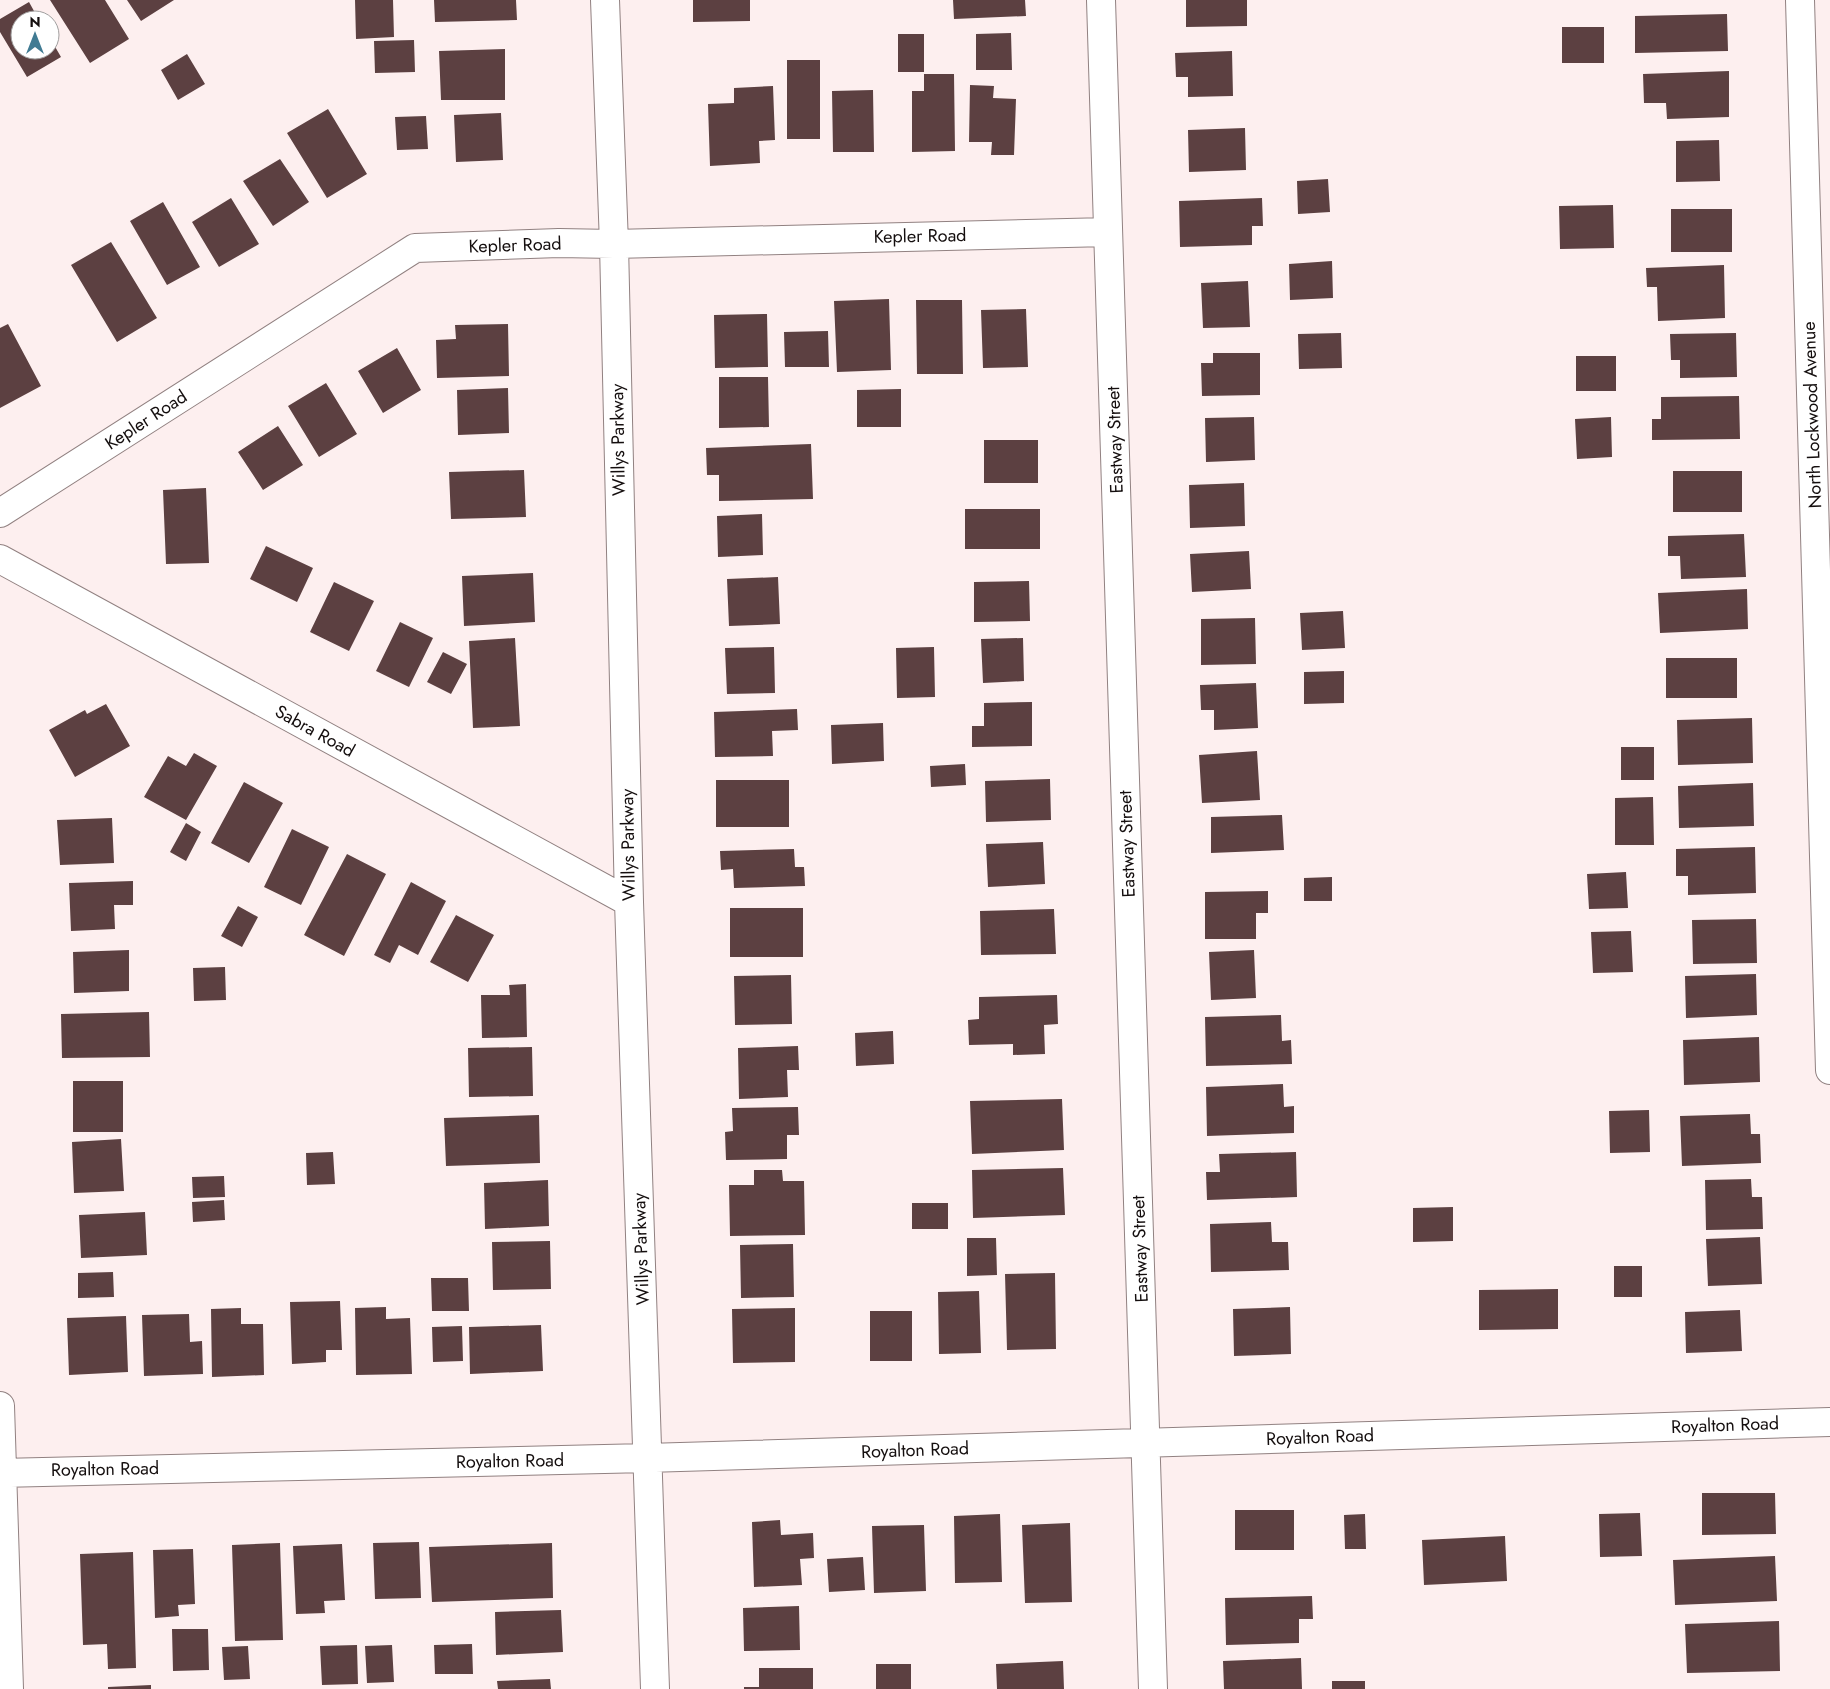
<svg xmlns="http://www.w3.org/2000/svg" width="1830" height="1689" font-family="Jost,sans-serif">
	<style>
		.building { fill: #5c4041 }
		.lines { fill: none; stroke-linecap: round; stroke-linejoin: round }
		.street-casing { stroke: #918181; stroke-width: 30 }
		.street { stroke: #fff; stroke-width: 28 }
		.labels { text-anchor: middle; stroke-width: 5; stroke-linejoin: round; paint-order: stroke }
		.street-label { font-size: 18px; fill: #140e0e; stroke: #fff }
	</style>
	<rect width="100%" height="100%" fill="#fdefef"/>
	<path class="building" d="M50,0H105L129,39L90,63Z
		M127,0H174L141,21Z
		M355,0H393L394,37L356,39Z
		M434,0H516L517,20L435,22Z
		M693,0H750V21L693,22Z
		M953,0H1025L1026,16L954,19Z
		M1186,0H1247V26L1186,27Z
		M29,2L39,20H20V50H50V38L61,57L27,77L0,32V19Z
		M1727,14L1728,51L1635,53V16Z
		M1562,27H1604V63H1562Z
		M1011,33L1012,70H976V34Z
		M898,34H924V72H898Z
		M414,40L415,72L375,73L374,41Z
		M505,49V100H441L439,51Z
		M1232,51L1233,96L1188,97V77H1176L1175,53Z
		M187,54L205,84L178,100L161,70Z
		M787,60H820V139H787Z
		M1729,71V117L1667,119L1666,103H1644L1643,74Z
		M924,74H954L955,151L912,152V91H924Z
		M970,85L994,86L993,98L1016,99L1014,155H991L992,142H969Z
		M773,86L775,140L759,141L760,163L710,166L708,104L734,103V88Z
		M873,90L874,152H833L832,91Z
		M328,109L367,174L327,198L287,133Z
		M501,113L503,160L456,162L454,115Z
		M426,116L428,149L397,150L395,117Z
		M1245,128L1246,170L1189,172L1188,130Z
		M1719,140L1720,181L1676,182V141Z
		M280,159L309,202L273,226L243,181Z
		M1328,179L1330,212L1298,214L1297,181Z
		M231,198L259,244L219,267L192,222Z
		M1262,198L1263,226H1252V245L1180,247L1179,201Z
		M163,202L200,267L167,285L130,221Z
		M1613,205L1614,248L1560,249L1559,206Z
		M1671,209H1732V252H1671Z
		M111,242L157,318L117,342L71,265Z
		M1332,261L1333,298L1290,300L1289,264Z
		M1724,265L1725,318L1658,321L1657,287H1647L1646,268Z
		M1248,281L1250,327L1203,328L1201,283Z
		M889,299L891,370L837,372L834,301Z
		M916,300H962L963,374H917Z
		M1026,309L1028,367L983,368L981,310Z
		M767,314L768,367L715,368L714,315Z
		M8,324L41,386L0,408V328Z
		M508,324L509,376L437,378L436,340L456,339L455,325Z
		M828,331L829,367H785L784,332Z
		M1341,333L1342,368L1299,369L1298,334Z
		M1736,333L1737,377L1680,378V360H1671L1670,334Z
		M397,348L421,390L383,413L358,371Z
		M1213,353H1260V395L1202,396L1201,363H1213Z
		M1576,356H1616V391H1576Z
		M719,377H768L769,427L719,428Z
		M326,383L357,434L319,457L288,406Z
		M508,388L509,433L458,435L457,390Z
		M901,389V427H857V390Z
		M1739,396L1740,439L1652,440V419H1661V397Z
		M1254,417L1255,460L1206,462L1205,418Z
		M1611,417L1612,457L1577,459L1575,419Z
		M278,426L303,465L263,490L238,452Z
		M984,440H1038V483H984Z
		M811,444L813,499L719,501V475H707L706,448Z
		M524,470L526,517L451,519L449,472Z
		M1673,471H1742V512H1673Z
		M1244,483L1245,526L1190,528L1189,485Z
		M206,488L209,563L166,564L163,490Z
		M965,509H1040V549H965Z
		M762,514L763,555L718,557L717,516Z
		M1744,534L1746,577L1681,579L1680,556H1668V536Z
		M266,546L313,568L297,602L250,579Z
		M1249,551L1251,589L1192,592L1190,554Z
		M533,573L535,622L464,626L462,576Z
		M778,577L780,624L729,626L727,579Z
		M1029,581L1030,621L974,622V582Z
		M334,582L374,601L349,651L310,632Z
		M1747,589L1748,629L1660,633L1658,593Z
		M1343,611L1345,648L1302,650L1300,613Z
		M1255,618L1256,664L1201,665V619Z
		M400,622L433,638L409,687L376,671Z
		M515,638L520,726L473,728L469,641Z
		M1023,638L1024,681L983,683L981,639Z
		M774,647L775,693L727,694L725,648Z
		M934,647L935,697L897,698L896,648Z
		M443,652L467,664L451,694L427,682Z
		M1666,658H1737V698H1666Z
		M1344,671V703L1304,704V672Z
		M1256,683L1258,728L1214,730V710H1201L1200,685Z
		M1032,702V746L972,747V726H984V703Z
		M106,704L130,746L75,777L49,730L85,710L87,714Z
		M797,709L798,730L772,731L773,756L715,757L714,712Z
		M1752,718L1753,763L1678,765L1677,720Z
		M883,723L884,761L832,764L831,725Z
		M1621,747H1654V780H1621Z
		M1257,751L1260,800L1202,803L1199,755Z
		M194,753L217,766L186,820L144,797L168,756L186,766Z
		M965,764L966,785L931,787L930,766Z
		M1050,779L1051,820L986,822L985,781Z
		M716,780H789V827H716Z
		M244,782L283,803L249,863L211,843Z
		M1753,783L1754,826L1679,828L1678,786Z
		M1653,797L1654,845H1615V798Z
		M1282,815L1284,850L1211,853V817Z
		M112,818L114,863L60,865L57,820Z
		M186,823L201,832L186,861L170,852Z
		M292,829L329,847L301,905L264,887Z
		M1043,842L1045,884L988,887L986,844Z
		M1755,847L1756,893L1688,895V876H1676V849Z
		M794,849L795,867H804L805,886L734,888L733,869L721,870L720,851Z
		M347,854L386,874L344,956L304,935Z
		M1626,872L1628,908L1589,909L1587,874Z
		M1332,877V901H1304V878Z
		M133,881V905H114L115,929L71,931L69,883Z
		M411,882L446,901L418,955L399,945L390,963L374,955Z
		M1268,891V913H1256V939H1205V892Z
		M238,906L258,917L242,947L221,936Z
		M730,908H803V957H730Z
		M1054,909L1056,954L981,955L980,911Z
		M456,915L494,935L468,982L430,962Z
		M1756,919L1757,963L1693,964L1692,920Z
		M1631,931L1633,972L1593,973L1591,932Z
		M129,950V991L74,993L73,952Z
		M1254,950L1256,998L1211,1000L1209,952Z
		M225,967L226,1000L194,1001L193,968Z
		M1756,974L1757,1015L1686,1018L1685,976Z
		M791,975L792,1024L735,1025L734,976Z
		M526,984L527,1037L482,1038L481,995H510L509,985Z
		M1057,995L1058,1024L1044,1025L1045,1054L1013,1055V1044L969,1045L968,1020L979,1019V997Z
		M149,1012L150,1057L62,1058L61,1014Z
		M1281,1015L1282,1041L1291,1040L1292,1064L1206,1066L1205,1017Z
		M893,1031L894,1064L856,1066L855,1033Z
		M1759,1037L1760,1082L1684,1085L1683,1040Z
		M798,1046L799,1070H787L788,1097L739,1099L738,1048Z
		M532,1047L533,1096L469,1097L468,1048Z
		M73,1081H123V1132H73Z
		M1283,1084L1284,1107L1294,1106V1133L1207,1136L1206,1087Z
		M1062,1099L1064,1150L972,1154L970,1101Z
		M798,1107L799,1135H787V1159L726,1160L725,1132L733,1131L732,1108Z
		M1649,1110L1650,1152L1610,1153L1609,1111Z
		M1750,1114L1751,1134H1760L1761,1163L1682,1166L1680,1116Z
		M539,1115L540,1163L446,1166L444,1118Z
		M121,1139L124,1191L74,1193L72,1142Z
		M333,1152L335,1184L307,1185L306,1153Z
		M1296,1152L1297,1197L1207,1200L1206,1172H1220L1219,1154Z
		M1063,1168L1065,1215L973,1218L972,1170Z
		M754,1170H782L783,1181H804L805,1235L730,1236L729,1185H754Z
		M224,1176L225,1197L193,1198L192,1177Z
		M1751,1179L1752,1197H1762L1763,1229L1706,1230L1705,1180Z
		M548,1180L549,1226L485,1229L484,1183Z
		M224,1200L225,1220L193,1222L192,1202Z
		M912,1203H948V1229H912Z
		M1453,1207V1241L1413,1242V1208Z
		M145,1212L147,1255L81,1258L79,1215Z
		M1271,1222L1272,1242H1288L1289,1270L1211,1272L1210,1224Z
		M1760,1237L1762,1284L1708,1286L1706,1239Z
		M967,1238H996L997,1275L967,1276Z
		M550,1241L551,1289L493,1290L492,1242Z
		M793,1244L794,1297L741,1298L740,1245Z
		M1614,1266H1642V1297H1614Z
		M113,1272L114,1297L78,1298V1273Z
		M1055,1273L1056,1349L1007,1350L1005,1274Z
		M431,1278H468L469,1311H432Z
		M1558,1289V1329L1479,1330V1290Z
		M979,1291L981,1353L939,1354L938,1292Z
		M340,1301L342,1350H326V1362L292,1364L290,1302Z
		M386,1307V1319L410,1318L412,1374L356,1375L355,1308Z
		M1290,1307L1291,1354L1234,1356L1233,1309Z
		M241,1308V1324H263L264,1375L212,1377L211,1309Z
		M795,1308V1362L733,1363L732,1309Z
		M1740,1310L1742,1351L1686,1353L1685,1312Z
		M870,1311H912V1361H870Z
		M189,1314L190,1342L202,1341L203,1374L144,1376L142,1315Z
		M126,1316L128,1372L69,1375L67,1318Z
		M541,1325L543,1371L470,1374L469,1327Z
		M462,1326L463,1361L433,1362L432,1327Z
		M1702,1493H1775L1776,1534L1702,1535Z
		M1235,1510H1294V1550H1235Z
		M1640,1513L1642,1556L1600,1557L1599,1514Z
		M1000,1514L1002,1582L955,1583L954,1516Z
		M1365,1514L1366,1549H1345L1344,1515Z
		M780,1520L781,1535L813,1533L814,1558L800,1559L802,1585L754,1587L752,1522Z
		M1070,1523L1072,1602L1025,1603L1022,1525Z
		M924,1525L926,1591L874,1593L872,1526Z
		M1505,1536L1507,1581L1424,1585L1422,1540Z
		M419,1542L421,1598L375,1599L373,1543Z
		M280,1543L283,1640L235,1641L232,1545Z
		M552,1543L553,1598L432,1602L429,1547Z
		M342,1544L345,1600L324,1601L325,1613L296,1614L293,1546Z
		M193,1549L195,1604L178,1605L179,1616L155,1618L153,1550Z
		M133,1552L136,1668L108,1669L107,1644L83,1645L80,1554Z
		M1775,1556L1777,1601L1675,1605L1673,1560Z
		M863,1557L865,1590L829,1592L827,1559Z
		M1312,1596L1313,1619H1299V1643L1226,1645L1225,1598Z
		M799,1606L800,1650L744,1651L743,1608Z
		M561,1610L563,1652L496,1655L495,1612Z
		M1779,1621L1780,1671L1687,1673L1685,1624Z
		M172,1629H208L209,1670L173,1671Z
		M472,1644L473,1674H435L434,1645Z
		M357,1645L358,1684L322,1685L320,1646Z
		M392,1645L394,1682L367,1683L365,1646Z
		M248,1646L250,1679L224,1680L222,1647Z
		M1301,1658L1302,1689H1224L1223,1661Z
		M1063,1661L1064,1689H997L996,1664Z
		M876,1664H911V1689H876Z
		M759,1668H813V1689H744V1687H759Z
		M550,1679L551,1689H498L497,1681Z
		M1332,1681H1365V1689H1332Z
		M151,1685V1689H108V1687Z"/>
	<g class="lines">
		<defs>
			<path id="street" d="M605,0L614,244L629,902L655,1689
				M1101,0L1153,1689
				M1800,0L1830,1070
				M0,513L415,248L559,243L614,244L1108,232
				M0,559L629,902
				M0,1406L9,1689
				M0,1473L647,1458L1830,1422"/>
		</defs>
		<use href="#street" class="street-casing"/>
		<use href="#street" class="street"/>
	</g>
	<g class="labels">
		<g class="street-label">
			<text transform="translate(920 236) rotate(-1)" y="6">Kepler Road</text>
			<text transform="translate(515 245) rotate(-2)" y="6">Kepler Road</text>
			<text transform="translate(1812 415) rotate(-92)" y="6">North Lockwood Avenue</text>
			<text transform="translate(146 420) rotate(-33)" y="6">Kepler Road</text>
			<text transform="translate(618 440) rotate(-91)" y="6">Willys Parkway</text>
			<text transform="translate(1115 440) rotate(-92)" y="6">Eastway Street</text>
			<text transform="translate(315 731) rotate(29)" y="6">Sabra Road</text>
			<text transform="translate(1127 844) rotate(-92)" y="6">Eastway Street</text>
			<text transform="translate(628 845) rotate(-91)" y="6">Willys Parkway</text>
			<text transform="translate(641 1249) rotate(-92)" y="6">Willys Parkway</text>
			<text transform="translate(1140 1249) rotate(-92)" y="6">Eastway Street</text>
			<text transform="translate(1725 1425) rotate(-2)" y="6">Royalton Road</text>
			<text transform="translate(1320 1437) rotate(-2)" y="6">Royalton Road</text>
			<text transform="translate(915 1450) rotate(-2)" y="6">Royalton Road</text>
			<text transform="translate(510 1461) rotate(-1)" y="6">Royalton Road</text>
			<text transform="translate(105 1469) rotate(-1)" y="6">Royalton Road</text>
		</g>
	</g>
	<g transform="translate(35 35)"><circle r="24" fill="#ffffff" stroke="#a19f9f"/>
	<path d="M0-4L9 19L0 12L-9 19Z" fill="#407b93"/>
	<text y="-8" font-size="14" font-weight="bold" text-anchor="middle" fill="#140e0e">N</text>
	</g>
</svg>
